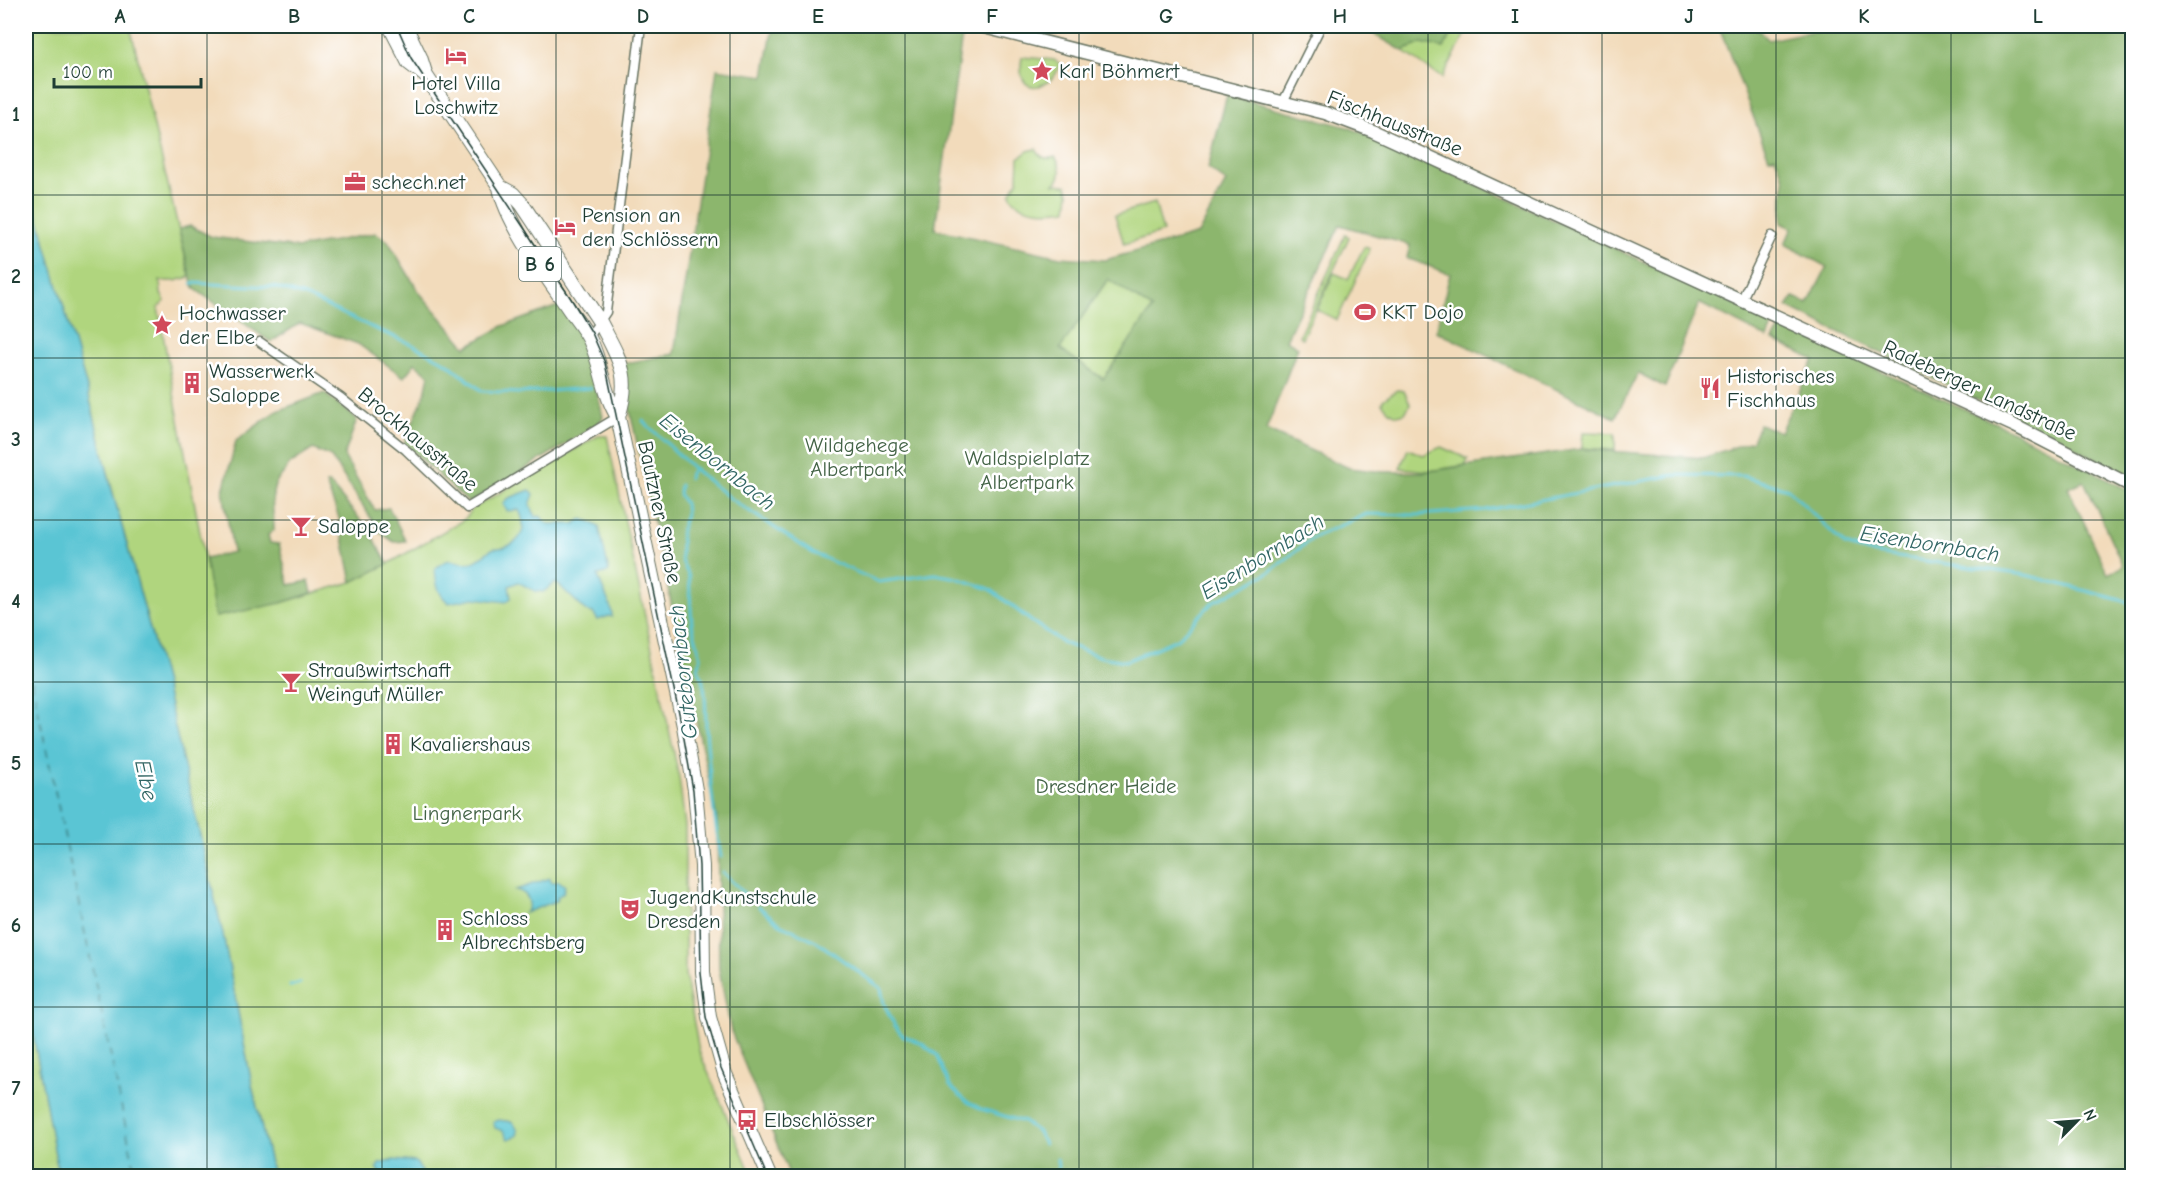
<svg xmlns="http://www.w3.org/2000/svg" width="2158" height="1202" font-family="'Comic Neue',sans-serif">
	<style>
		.green { fill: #b0d57e; stroke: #688959; stroke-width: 1.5 }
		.forest { fill: #8cb66d; stroke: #567a50; stroke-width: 1.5; fill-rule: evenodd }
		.water { fill: #5ac5d4; stroke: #3c8184; stroke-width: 1.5 }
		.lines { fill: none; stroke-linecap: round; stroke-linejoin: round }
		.stream { stroke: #5ac5d4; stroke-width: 3 }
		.ferry { stroke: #316664; stroke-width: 1.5; stroke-dasharray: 8 6; stroke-linecap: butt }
		.minor-casing { stroke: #697463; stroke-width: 11 }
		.secondary-casing { stroke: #697463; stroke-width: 15 }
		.primary-casing { stroke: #697463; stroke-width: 16 }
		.minor { stroke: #fff; stroke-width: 8 }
		.secondary { stroke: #fff; stroke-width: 12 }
		.primary { stroke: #fff; stroke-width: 14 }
		.tram { stroke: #1f3d34; stroke-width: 1.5 }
		.grid { fill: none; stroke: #1f3d34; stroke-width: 1.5; stroke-opacity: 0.55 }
		.labels { text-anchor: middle; stroke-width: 5; stroke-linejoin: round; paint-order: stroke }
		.shield { fill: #fff; stroke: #627771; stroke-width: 1.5 }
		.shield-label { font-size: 20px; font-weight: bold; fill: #1f3d34 }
		.poi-label { font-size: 21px; fill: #1f3d34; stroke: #fff; text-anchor: start }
		.street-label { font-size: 21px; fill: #1f3d34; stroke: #fff }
		.park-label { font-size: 21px; fill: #436346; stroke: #fff }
		.water-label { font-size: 22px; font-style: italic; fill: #316664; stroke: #fff }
		.neatline { fill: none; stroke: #1f3d34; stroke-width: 2 }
		.grid-label { font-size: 20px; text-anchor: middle; font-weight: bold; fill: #1f3d34 }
	</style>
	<rect width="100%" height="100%" fill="#fff"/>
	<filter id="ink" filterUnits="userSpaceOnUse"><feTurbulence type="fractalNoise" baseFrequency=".0167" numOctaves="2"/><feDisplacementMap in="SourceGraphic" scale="12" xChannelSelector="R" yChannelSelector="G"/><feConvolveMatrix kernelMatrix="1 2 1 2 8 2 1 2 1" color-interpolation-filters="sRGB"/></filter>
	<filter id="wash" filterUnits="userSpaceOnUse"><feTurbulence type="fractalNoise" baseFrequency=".008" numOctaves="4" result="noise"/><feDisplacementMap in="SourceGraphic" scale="24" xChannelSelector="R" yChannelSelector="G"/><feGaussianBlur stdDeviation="1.35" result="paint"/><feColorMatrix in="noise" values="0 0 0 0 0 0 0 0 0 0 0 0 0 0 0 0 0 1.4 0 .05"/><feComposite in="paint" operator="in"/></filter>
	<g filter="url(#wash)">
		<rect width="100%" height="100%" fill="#f2dbbb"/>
		<path class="green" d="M26,26H130L190,277L175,281H160L161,294L165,301L158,308L206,565L281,603L352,582L388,564L465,519L472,509L598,436H607L679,777L685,826V974L699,1051L752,1176H273L253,1090L224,939L164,680L112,489L87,388L38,217L26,182Z
			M1454,26H1458L1466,34L1442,78L1403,51L1422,43L1444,48Z
			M1022,57L1054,60L1060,64C1055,87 1014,103 1022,57Z
			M1036,149C1040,158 1047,160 1055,157C1061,165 1063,178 1054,184L1067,185L1069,193L1067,209C1048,212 1020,214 1010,194L1018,180L1019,158L1028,151Z
			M1155,203L1163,232L1124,244L1115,215Z
			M1345,235L1349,237L1302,338L1299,336Z
			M1364,247L1370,249L1337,320L1317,310L1334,273L1348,279Z
			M1108,279L1152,309L1104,379L1073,358L976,468Z
			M1397,390L1404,391L1410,404L1405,413L1397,415L1389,411L1382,403L1383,400Z
			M1583,432L1615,433V450L1582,448Z
			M1441,447L1468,459L1466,465L1429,471L1400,468L1408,449L1423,455Z
			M26,995L59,1176H26Z"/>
		<path class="forest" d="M773,26H954L963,28L935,229L1060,257L1105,260L1198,234L1226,182L1208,168L1227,95L1347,127L1371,136L1774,322L1767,338L1699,303L1665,387L1638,373L1615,418L1436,331L1450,274L1407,258L1410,245L1340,225L1286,340L1298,347L1266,430L1349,468L1383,472H1423L1581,449L1703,458L1752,441L1759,424L1780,432L1814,360L1773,340L1782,326L2013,431L2132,492V1176H790L731,1031L719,969L717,818L620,364L674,354L717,69L764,76ZM1108,279L1152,309L1103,379L1060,349ZM2084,481L2123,566L2108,574L2068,488Z
			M1374,26H1454L1444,48L1422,43L1403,51L1372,33Z
			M1719,26H1754L1769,40L1838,26H2132V479L2078,449L1787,307L1794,297L1808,304L1827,267L1785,244L1792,228L1782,223L1784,179L1775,156L1769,158Z
			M190,226L212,237L299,248L376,233L388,241L419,292L466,347L503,326L561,305L582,336L587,349L603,417L596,426L469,503L404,443L425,394L429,375L415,363L404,377L358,344L300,323L271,342L195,289L192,283L179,229Z
			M324,393L357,419L344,456L375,510L389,508L406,541L394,542L380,532L331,457L313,449L288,465C287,473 278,476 275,485C270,499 274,515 274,530L268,535L270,543L279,544L289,585L309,581L312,593L281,603L215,617L205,559L233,552L223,491L236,441L275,412Z
			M329,483L369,530L388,564L352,582L339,518L326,484Z"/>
		<path class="water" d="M26,182L38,217L87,388L112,490L164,680L224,939L253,1090L273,1176H59L26,995Z
			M530,490L534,494L530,505L536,517L540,516L548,524H574L582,519L591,522L599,527L609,572L598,575C601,589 613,605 612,617L609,616L598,620L593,613L586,611L559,585L555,583L543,592L535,591L518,582L509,586L511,598L506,602L474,598L449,603C437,594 436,582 435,569C452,552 454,566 473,562C480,560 485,553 492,549C496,547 501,549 505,547C524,541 527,526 519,510L507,511L503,504L507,499Z
			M550,878L551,883L559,881L565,886L563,893L557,897L558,900L525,913C533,903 528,893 516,890Z
			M499,1120L513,1122L518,1131L517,1136L508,1139L503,1131L495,1128L493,1122Z
			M394,1160L416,1162L422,1172L421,1176H412L410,1173L382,1175L377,1168L379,1164Z"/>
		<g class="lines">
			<path class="stream" d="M192,283L274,287L305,296L369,326L411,344L447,363L482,391L519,393L591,388
				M643,421L694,469L731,499L813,553L879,582L935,574L957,578L990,589L1031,621L1063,643L1101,657L1126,661L1177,639L1212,603L1268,573L1314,537L1367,514L1417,515L1486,510L1674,475L1742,476L1788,489L1845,545L1876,554L2026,575L2132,603
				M689,478L690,473L693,470
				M680,485L679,494L685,504L686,514L681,530V559L689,577L692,625L701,657L698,669C709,688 704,719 707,742C710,780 714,819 721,857
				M723,873L748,897
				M759,907L780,924L816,941L881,988L884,1004L895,1026L902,1035L921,1043L937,1055L950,1086L966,1101L981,1109L1024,1122L1038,1132L1044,1144
				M290,986L300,983
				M1057,1159L1059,1176"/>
			<path class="ferry" d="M26,653L136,1176"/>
		</g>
	</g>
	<g filter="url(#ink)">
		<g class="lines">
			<defs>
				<path id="minor" d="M1283,102L1321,26
					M1741,301L1772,236
					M589,337L606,312L641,26
					M260,342L341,398L406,450L467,508L618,417"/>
				<path id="secondary" d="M980,26L1325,113L1373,131L2015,426L2132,486"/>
				<path id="primary" d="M390,26L409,63L426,76L500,187C505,220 547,277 567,306C574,317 584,328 590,340C602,365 603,393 618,417L684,726L695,790L702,866L703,972L709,1017L725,1074L769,1176
					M405,26L420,57L426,76
					M500,187L513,194L522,204L600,322C619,359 632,375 618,417"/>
			</defs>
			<use href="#minor" class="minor-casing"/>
			<use href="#secondary" class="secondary-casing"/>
			<use href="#primary" class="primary-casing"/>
			<use href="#minor" class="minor"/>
			<use href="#secondary" class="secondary"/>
			<use href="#primary" class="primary"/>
			<path class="tram" d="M397,26L411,58L570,297L592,333L605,363L682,727L693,790L699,866L701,973L706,1017L721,1068L767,1176"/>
		</g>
	</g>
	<path class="grid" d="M207,26V1176M382,26V1176M556,26V1176M730,26V1176M905,26V1176M1079,26V1176M1253,26V1176M1428,26V1176M1602,26V1176M1776,26V1176M1951,26V1176M26,195H2132M26,358H2132M26,520H2132M26,682H2132M26,844H2132M26,1007H2132"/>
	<defs>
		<symbol id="hotel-bare" viewBox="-9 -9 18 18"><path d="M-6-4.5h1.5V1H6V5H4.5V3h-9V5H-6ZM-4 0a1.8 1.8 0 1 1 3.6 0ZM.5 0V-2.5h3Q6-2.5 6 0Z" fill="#d1495b" stroke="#fff" stroke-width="2.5" paint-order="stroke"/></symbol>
		<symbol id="sight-bare" viewBox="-9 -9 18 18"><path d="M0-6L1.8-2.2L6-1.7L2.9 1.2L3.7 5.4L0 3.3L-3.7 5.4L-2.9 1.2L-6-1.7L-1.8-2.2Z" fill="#d1495b" stroke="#fff" stroke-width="2.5" paint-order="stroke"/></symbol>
		<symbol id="office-bare" viewBox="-9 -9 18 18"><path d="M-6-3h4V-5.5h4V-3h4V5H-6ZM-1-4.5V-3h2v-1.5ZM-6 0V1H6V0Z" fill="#d1495b" stroke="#fff" stroke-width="2.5" paint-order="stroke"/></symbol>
		<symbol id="stadium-bare" viewBox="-9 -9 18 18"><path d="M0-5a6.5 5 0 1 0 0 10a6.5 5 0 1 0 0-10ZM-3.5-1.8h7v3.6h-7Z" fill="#d1495b" stroke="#fff" stroke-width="2.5" paint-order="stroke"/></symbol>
		<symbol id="building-bare" viewBox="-9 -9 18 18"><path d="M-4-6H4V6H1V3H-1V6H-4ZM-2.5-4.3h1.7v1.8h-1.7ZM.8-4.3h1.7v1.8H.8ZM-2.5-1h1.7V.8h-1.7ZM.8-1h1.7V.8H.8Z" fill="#d1495b" stroke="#fff" stroke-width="2.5" paint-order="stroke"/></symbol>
		<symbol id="restaurant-bare" viewBox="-9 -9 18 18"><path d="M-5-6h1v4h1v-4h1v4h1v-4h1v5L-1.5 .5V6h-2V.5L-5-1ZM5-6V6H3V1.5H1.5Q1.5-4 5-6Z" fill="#d1495b" stroke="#fff" stroke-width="2.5" paint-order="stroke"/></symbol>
		<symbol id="bar-bare" viewBox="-9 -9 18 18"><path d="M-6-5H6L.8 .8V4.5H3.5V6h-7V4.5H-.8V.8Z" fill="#d1495b" stroke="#fff" stroke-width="2.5" paint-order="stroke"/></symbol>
		<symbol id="theatre-bare" viewBox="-9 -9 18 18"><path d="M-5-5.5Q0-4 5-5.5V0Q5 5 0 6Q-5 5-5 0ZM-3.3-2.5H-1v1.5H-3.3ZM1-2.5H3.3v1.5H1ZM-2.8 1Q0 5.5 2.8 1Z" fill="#d1495b" stroke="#fff" stroke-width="2.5" paint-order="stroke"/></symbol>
		<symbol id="bus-bare" viewBox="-9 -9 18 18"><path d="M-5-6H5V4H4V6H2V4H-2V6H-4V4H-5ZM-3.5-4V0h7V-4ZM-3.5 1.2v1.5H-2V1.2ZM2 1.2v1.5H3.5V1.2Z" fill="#d1495b" stroke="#fff" stroke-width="2.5" paint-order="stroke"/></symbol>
	</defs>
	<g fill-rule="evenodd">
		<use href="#hotel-bare" x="441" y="41" width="30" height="30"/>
		<use href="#sight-bare" x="1027" y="56" width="30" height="30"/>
		<use href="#office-bare" x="340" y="167" width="30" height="30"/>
		<use href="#hotel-bare" x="550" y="212" width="30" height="30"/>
		<use href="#stadium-bare" x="1350" y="297" width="30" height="30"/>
		<use href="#sight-bare" x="147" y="310" width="30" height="30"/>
		<use href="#building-bare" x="177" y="368" width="30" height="30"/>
		<use href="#restaurant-bare" x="1695" y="373" width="30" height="30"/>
		<use href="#bar-bare" x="286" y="511" width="30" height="30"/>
		<use href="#bar-bare" x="276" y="667" width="30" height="30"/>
		<use href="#building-bare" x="378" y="729" width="30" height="30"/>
		<use href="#theatre-bare" x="615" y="894" width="30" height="30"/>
		<use href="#building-bare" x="430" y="915" width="30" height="30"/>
		<use href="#bus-bare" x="732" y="1105" width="30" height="30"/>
	</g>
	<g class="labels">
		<rect class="shield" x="519" y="247" width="42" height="34" rx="4.5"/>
		<g class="shield-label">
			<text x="540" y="271">B 6</text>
		</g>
		<g class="poi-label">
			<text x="1059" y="78">Karl Böhmert</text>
			<text x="456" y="90" text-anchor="middle">Hotel Villa<tspan x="456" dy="24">Loschwitz</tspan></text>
			<text x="372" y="189">schech.net</text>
			<text x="582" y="222">Pension an<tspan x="582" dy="24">den Schlössern</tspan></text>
			<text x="1382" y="319">KKT Dojo</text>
			<text x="179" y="320">Hochwasser<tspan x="179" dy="24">der Elbe</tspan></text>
			<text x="209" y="378">Wasserwerk<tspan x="209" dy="24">Saloppe</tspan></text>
			<text x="1727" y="383">Historisches<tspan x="1727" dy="24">Fischhaus</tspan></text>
			<text x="318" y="533">Saloppe</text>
			<text x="308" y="677">Straußwirtschaft<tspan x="308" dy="24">Weingut Müller</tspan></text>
			<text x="410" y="751">Kavaliershaus</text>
			<text x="647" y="904">JugendKunstschule<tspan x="647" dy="24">Dresden</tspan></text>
			<text x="462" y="925">Schloss<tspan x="462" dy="24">Albrechtsberg</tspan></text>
			<text x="764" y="1127">Elbschlösser</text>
		</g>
		<g class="street-label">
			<text transform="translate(1395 123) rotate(22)" y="7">Fischhausstraße</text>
			<text transform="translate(1980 390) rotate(25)" y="7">Radeberger Landstraße</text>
			<text transform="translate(418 439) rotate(40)" y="7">Brockhausstraße</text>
			<text transform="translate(660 512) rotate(78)" y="7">Bautzner Straße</text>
		</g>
		<g class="park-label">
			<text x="857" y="452">Wildgehege<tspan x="857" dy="24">Albertpark</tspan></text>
			<text x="1027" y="465">Waldspielplatz<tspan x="1027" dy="24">Albertpark</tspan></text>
			<text x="1106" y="793">Dresdner Heide</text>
			<text x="467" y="820">Lingnerpark</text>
		</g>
		<g class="water-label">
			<text transform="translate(718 461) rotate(39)" y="8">Eisenbornbach</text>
			<text transform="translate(1930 543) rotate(9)" y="8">Eisenbornbach</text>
			<text transform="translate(1262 556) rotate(-32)" y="8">Eisenbornbach</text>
			<text transform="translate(682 672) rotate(-96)" y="8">Gutebornbach</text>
			<text transform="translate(147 780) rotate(78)" y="8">Elbe</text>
		</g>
	</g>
	<rect width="2158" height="1202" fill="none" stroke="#fff" stroke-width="66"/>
	<g transform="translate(2077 1121) rotate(65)" stroke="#ffffff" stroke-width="4.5" paint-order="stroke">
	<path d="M0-4.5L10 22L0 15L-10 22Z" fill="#1f3d34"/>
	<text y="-9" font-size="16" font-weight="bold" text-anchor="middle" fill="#1f3d34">N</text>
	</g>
	<path d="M54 78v9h147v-9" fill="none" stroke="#1f3d34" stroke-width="3"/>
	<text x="63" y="78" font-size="18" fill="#1f3d34" stroke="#ffffff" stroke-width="4.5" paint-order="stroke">100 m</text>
	<rect x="33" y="33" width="2092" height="1136" class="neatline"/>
	<g class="grid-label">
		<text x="120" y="23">A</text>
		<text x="294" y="23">B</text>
		<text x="469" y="23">C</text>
		<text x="643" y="23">D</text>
		<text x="818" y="23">E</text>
		<text x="992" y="23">F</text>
		<text x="1166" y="23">G</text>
		<text x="1340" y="23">H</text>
		<text x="1515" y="23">I</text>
		<text x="1689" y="23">J</text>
		<text x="1864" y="23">K</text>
		<text x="2038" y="23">L</text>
		<text x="16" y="121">1</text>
		<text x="16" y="283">2</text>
		<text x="16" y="446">3</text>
		<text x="16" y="608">4</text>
		<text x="16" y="770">5</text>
		<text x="16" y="932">6</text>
		<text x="16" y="1095">7</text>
	</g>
</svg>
